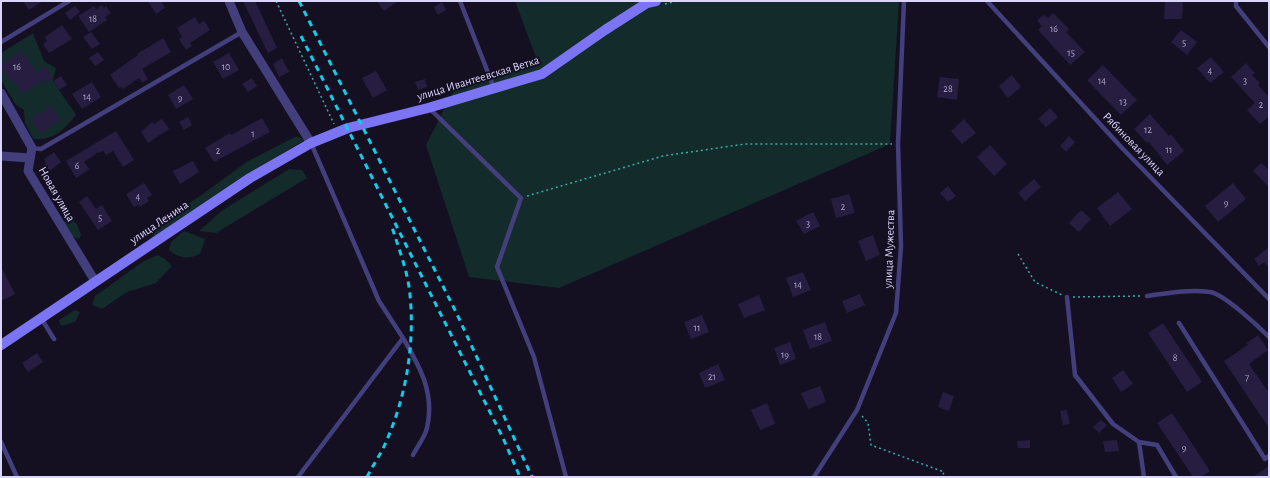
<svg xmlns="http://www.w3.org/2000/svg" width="1270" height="478" font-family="'Alegreya Sans',sans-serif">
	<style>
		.green { fill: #132b2b }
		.building { fill: #261d41 }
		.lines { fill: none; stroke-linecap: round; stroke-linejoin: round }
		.path { stroke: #39aba8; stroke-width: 1.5; stroke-dasharray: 2 3; stroke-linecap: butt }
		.lane { stroke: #433f7d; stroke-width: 4.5 }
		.street { stroke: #433f7d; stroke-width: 9 }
		.secondary { stroke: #7b74f3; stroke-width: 10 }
		.rail { stroke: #14cbe8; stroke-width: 3; stroke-dasharray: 6 5; stroke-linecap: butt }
		.labels { text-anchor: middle; stroke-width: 4; stroke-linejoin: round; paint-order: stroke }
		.number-label { font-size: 10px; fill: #ada7cc }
		.street-label { font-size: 12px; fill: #dad5fb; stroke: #141022 }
	</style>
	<rect width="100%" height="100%" fill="#141022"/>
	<path class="green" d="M515,1H899L890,144L559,288L469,277L426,145L455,88L537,60Z
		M33,33L44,61L56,68L53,81L76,115C63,131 54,140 33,139L25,122L24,110L16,105L1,80V53Z
		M297,136L304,140L260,167L157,238L146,232L200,196L248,161Z
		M289,169L302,170L307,178L216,233L199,231L223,210Z
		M68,216L77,224L81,235L79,239L71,236L64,222Z
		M184,231L205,239L200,254C188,259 180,259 169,250L171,242Z
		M158,255L165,259L172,266L156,283L127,292L102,309L92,305L95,296L144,261Z
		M75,310L80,312L75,322L61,326L59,320Z"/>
	<path class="building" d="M23,1H43L29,10Z
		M148,1H161L165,8L156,14Z
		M243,1H255L277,48L268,53Z
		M377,1H398L384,11Z
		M442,2L446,10L438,15L434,7Z
		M1165,2H1183L1182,19H1164Z
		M102,5L104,8L106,6L111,13L105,17L107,20L89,32L78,16L94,6L96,9Z
		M75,6L80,12L70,20L65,13Z
		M1053,13L1069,29L1066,32L1085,52L1070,65L1038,30L1042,26L1038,22V19L1044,15L1048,18Z
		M195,17L199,24L204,21L210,30L190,43L192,46L186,50L179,39L182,37L177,28Z
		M62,25L72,39L49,53L43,44L47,41L45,37Z
		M1181,30L1197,42L1187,55L1171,42Z
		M91,32L100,44L92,49L83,37Z
		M163,38L171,52L142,69L148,79L142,83L139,78L123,89L121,87L119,88L110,75L138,55L137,54Z
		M22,51L36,72L45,66L53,78L45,83L43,80L23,94L14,81L12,83L1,68V65Z
		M98,52L104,60L95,66L89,58Z
		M229,53L239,70L223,79L213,62Z
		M1211,57L1224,72L1210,83L1197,68Z
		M282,58L289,72L279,77L273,64Z
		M1246,63L1255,73L1252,75L1260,83L1258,85L1269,97V116L1260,124L1247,110L1255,103L1231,77Z
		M1103,65L1137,100L1121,115L1087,80Z
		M376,71L387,90L373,98L362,78Z
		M1012,75L1021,87L1008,98L999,86Z
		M61,76L67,85L59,90L53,81Z
		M940,77L959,79L957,100L937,97Z
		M252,78L257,86L248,92L242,84Z
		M425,79L427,87L418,90L415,82Z
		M92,82L101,97L82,109L72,94Z
		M184,85L193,99L176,109L168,95Z
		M51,106L60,120L40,133L31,119Z
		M1050,108L1058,117L1046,127L1038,119Z
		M1150,114L1169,136L1171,134L1184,151L1167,165L1149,142L1147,143L1134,129Z
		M188,117L192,125L184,130L179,122Z
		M262,118L270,132L214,162L205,148L230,133L231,135Z
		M162,119L169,129L148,143L141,132L152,122L154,124Z
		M964,119L976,133L962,144L951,131Z
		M116,131L134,160L123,167L113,151L106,155L103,151L99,153L98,152L84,162L89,169L76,178L66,161Z
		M1069,136L1075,142L1066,152L1060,146Z
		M990,145L1007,164L994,176L977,157Z
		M54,152L61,162L48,172L43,165L46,163L44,159Z
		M193,161L199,172L180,184L173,171Z
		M1261,163L1269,170V187L1253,171Z
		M1034,179L1041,187L1025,201L1018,193Z
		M144,183L152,195L147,198L149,201L139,207L138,205L134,207L126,194Z
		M1233,183L1246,199L1218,222L1205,206Z
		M948,186L956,196L948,202L940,193Z
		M1118,192L1132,209L1110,226L1097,208Z
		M849,194L855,213L836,218L831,199Z
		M87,196L96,209L102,205L112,221L98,230L79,202Z
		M1081,210L1091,219L1079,232L1069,223Z
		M813,212L820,226L804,234L796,221Z
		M873,235L880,255L866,261L858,241Z
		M1269,247V268L1264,262L1259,266L1254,259Z
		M1,267L15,294L1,301Z
		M803,272L811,290L793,297L786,278Z
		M860,294L865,305L847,313L842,301Z
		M759,295L765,310L744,318L738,304Z
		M702,315L709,332L691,339L684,322Z
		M825,322L832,341L810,349L803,330Z
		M1163,323L1202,382L1187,392L1148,333Z
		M1258,335L1268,350L1249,364L1269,393V428L1224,361L1248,345L1247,343Z
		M790,342L796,359L780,365L774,348Z
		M37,353L43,362L28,372L22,363Z
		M718,364L725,380L705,388L699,373Z
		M1123,370L1133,384L1121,392L1112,378Z
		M820,386L826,402L808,409L801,393Z
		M943,392L954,396L949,411L938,407Z
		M767,403L775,424L760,430L751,410Z
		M1067,410L1070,424L1063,425L1060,411Z
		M1172,413L1210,471L1201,477H1193L1157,423Z
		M1101,420L1107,425L1099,433L1093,427Z
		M1030,440V448H1018L1017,441Z
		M1117,440L1119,451L1105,452L1103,441Z
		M1269,466V477H1253Z"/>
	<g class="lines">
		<path class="path" d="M276,1L334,124
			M665,4L677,1
			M527,196L663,156L745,144H892
			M1018,254L1035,282L1062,295
			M1073,297L1140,296
			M862,416L868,423L871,445L944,472L942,477"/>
		<path class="lane" d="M460,1L494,88
			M987,1L1123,149L1269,299
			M1236,1V6L1269,47
			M1,42L69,1
			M430,109L521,198L497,267L534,357L566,477
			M32,148L41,149L242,32
			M1147,296C1168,293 1189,289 1210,292C1224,294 1258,326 1269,337
			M1067,297L1075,375L1113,424L1139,442L1144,477
			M41,318L54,339
			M1179,323L1265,459L1269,456
			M403,338C420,367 435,393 427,428C425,437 417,447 413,455
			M1,442L17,477
			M1139,442L1157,445L1176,477
			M298,477L403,338L379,301L311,143
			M814,477L857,410L896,313L901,246L898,144L904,1"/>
		<path class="street" d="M229,1L242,32L311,143
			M1,93L32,148L28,171L95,281
			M1,156L30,158"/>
		<path class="secondary" d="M1,345L250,178L311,143L348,128L428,108L542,74L605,30L647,3L656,1"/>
		<path class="rail" d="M299,1L456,312L532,477
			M301,36L503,438L520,477
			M367,477C373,465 381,454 386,442C406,397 415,344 410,295C408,271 398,247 391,224"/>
	</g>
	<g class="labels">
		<g class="number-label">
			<text x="93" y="22">18</text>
			<text x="1054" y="32">16</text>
			<text x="1184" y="46">5</text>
			<text x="1071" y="56">15</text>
			<text x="17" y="70">16</text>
			<text x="226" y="70">10</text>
			<text x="1210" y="74">4</text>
			<text x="1102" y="84">14</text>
			<text x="1245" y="84">3</text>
			<text x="948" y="92">28</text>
			<text x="87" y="100">14</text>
			<text x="180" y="101">9</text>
			<text x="1123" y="105">13</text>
			<text x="1261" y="108">2</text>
			<text x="1148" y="133">12</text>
			<text x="253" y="137">1</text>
			<text x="1169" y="153">11</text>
			<text x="218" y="154">2</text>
			<text x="77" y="169">6</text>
			<text x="138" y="200">4</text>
			<text x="1226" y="206">9</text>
			<text x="843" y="210">2</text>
			<text x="100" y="221">5</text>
			<text x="808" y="227">3</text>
			<text x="798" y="288">14</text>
			<text x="697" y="331">11</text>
			<text x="818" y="340">18</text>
			<text x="785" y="358">19</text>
			<text x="1175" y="361">8</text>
			<text x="712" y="380">21</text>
			<text x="1247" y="381">7</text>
			<text x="1184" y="451">9</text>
		</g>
		<g class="street-label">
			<text transform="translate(478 78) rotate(-17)" y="4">улица Ивантеевская Ветка</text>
			<text transform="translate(1134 144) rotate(46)" y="4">Рябиновая улица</text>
			<text transform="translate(57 194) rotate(60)" y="4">Новая улица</text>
			<text transform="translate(159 222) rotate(-34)" y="4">улица Ленина</text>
			<text transform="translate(889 249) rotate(-88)" y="4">улица Мужества</text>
		</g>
	</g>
	<rect width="1270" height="478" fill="none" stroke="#dad5fb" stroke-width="4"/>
</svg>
